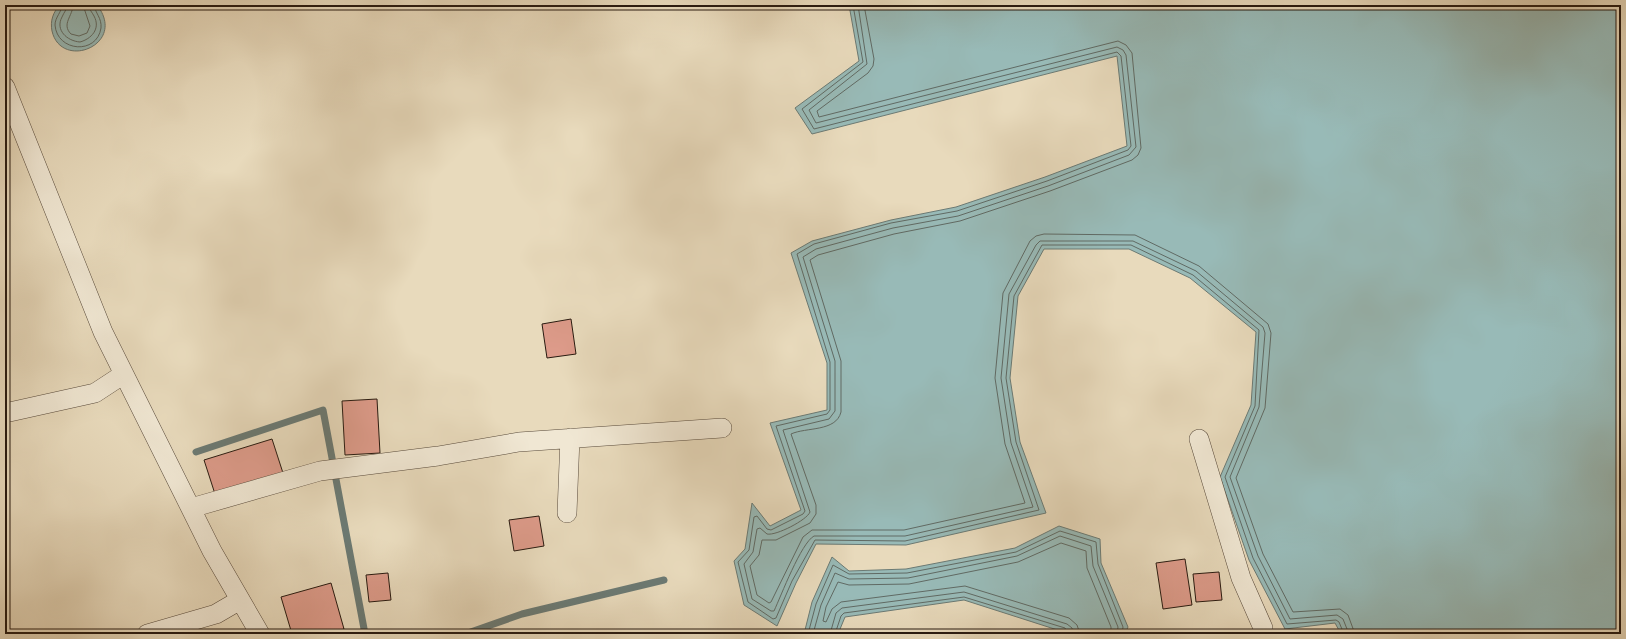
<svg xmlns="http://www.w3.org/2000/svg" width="1626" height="639" font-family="'Gentium Book Plus',serif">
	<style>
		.water { fill: #98bab7; stroke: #6b7a74 }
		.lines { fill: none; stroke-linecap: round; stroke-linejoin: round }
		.shore { stroke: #606a64; stroke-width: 1 }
		.stream { stroke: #6b7a74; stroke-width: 7 }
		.building { fill: #dd9b8a; stroke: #281a10 }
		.minor-casing { stroke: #584a3b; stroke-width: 20 }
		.minor { stroke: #f0e7d3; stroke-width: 19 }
	</style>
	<rect width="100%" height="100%" fill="#e8dabc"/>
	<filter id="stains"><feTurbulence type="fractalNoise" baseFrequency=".005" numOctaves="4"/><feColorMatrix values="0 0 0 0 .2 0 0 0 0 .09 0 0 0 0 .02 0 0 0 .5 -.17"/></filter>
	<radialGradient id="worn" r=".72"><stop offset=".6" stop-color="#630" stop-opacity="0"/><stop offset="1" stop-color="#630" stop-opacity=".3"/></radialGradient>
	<path class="water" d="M60,5H97C128,45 61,71 52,31C50,21 53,12 60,5Z
		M849,5H1621V634H1341L1335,623L1285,629L1249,560L1220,477L1251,405L1256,332L1190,278L1129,249H1044L1018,296L1010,378L1020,442L1046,513L906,545L816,544L796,583L777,626L744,605L734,561L745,549L752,503L770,526L801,510L770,423L827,410V363L791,253L812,241L891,220L956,207L1045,177L1127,146L1117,56L812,134L795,108L859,61Z
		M1059,526L1100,539L1101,563L1128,627L1125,634H1070L964,600L845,617L838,634H804L812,602L832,557L849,571L906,569L1015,548Z"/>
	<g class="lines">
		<path class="shore" d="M62,5C62,12 55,17 55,25C57,52 97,55 101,28C102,18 95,13 94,5
			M67,5C67,10 64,12 62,17C55,30 67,41 80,42C91,39 101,29 94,16C92,12 89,10 89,5
			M73,5C73,16 61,24 71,34L79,36L87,33L90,26L83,5
			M853,5L863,62L802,109L814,129L1117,52L1121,56L1131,146L1128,150L1047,181L957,211L891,223L814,244L797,254L830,362V410L827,414L776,426L805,511L803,514L771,530L767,529L757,516L754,517L749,550L738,562L748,602L773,619L776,618L792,581L815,540L905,541L1039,510L1016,442L1006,378L1014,296L1042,245H1131L1193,275L1259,330L1255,406L1225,477L1253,558L1287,624L1336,620L1339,622L1344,634
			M858,5L867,64L809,110L816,123L1117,47L1123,50L1126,55L1136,147L1129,155L1048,186L958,216L893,228L816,249L803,257L835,361V411L829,419L783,430L810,512C807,520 776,536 767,534L760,528L757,529L753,552L744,564L752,599L771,611H774C781,596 801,543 814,536H905L1033,507L1011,443L1001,378L1009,294L1036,245L1040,241H1133L1196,271L1263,327L1265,333L1259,407L1230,477L1258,556L1290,619L1337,615L1343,619L1349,634
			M864,5L874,59L873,66L868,73L817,111L819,117L1118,41L1126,45L1132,53L1141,148L1138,155L1132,160L1050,191L960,221L894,234L818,255L810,260L841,361V412C836,432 806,427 791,434L816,505V514L810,523L776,540H762L759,555L750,566L757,595L769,603L771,602L803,537L812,530H904L1025,503L1005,444L995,378L1003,293L1030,241L1036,236L1044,234L1135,235L1199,266L1268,324L1271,333L1265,408L1236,478L1263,554L1293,612L1340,609L1348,615L1355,634
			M808,634L816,604L833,565L849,574L907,573L1016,552L1060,531L1096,542L1098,564L1123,627L1122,634
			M813,634L821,605L835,573L849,579L908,578L1017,556L1060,536L1091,546L1093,566L1118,627L1117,634
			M830,634L836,613L842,608L964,592L1067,624L1072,628L1073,634
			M835,634L841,616L844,613L964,597L1065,628L1068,634
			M1080,634L1077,625L1069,618L965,586L841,602L832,609L826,622L823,621L826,607L838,582L849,585L909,584L1018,562L1061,543L1086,551L1087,568L1111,627V634"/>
		<path class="stream" d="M196,452L323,410L365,634
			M465,634L522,614L664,580"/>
	</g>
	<path class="building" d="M571,319L576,354L547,358L542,324Z
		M377,399L380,453L345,455L342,401Z
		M272,439L283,473L215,494L204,460Z
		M539,516L544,546L514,551L509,520Z
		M1185,559L1192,605L1163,609L1156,563Z
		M1219,572L1222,600L1196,602L1193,574Z
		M388,573L391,600L369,602L366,575Z
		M331,583L344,629L328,634H292L281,597Z"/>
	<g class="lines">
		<defs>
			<path id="minor" d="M5,87L103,332L212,551L260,634
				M5,413L95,393L124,374
				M1199,439L1241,578L1263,628V634
				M191,508L320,471L438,456L519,442L722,428
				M567,513L570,438
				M147,634L216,614L240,600"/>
		</defs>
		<use href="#minor" class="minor-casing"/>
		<use href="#minor" class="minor"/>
	</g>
	<rect width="1626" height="639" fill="none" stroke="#e8dabc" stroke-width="20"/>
	<rect x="6" y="6" width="1614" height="627" fill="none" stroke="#281a10" stroke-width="2"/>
	<rect x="10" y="10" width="1606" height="619" fill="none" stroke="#281a10"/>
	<rect width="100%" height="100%" filter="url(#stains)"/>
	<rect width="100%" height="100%" fill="url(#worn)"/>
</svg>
